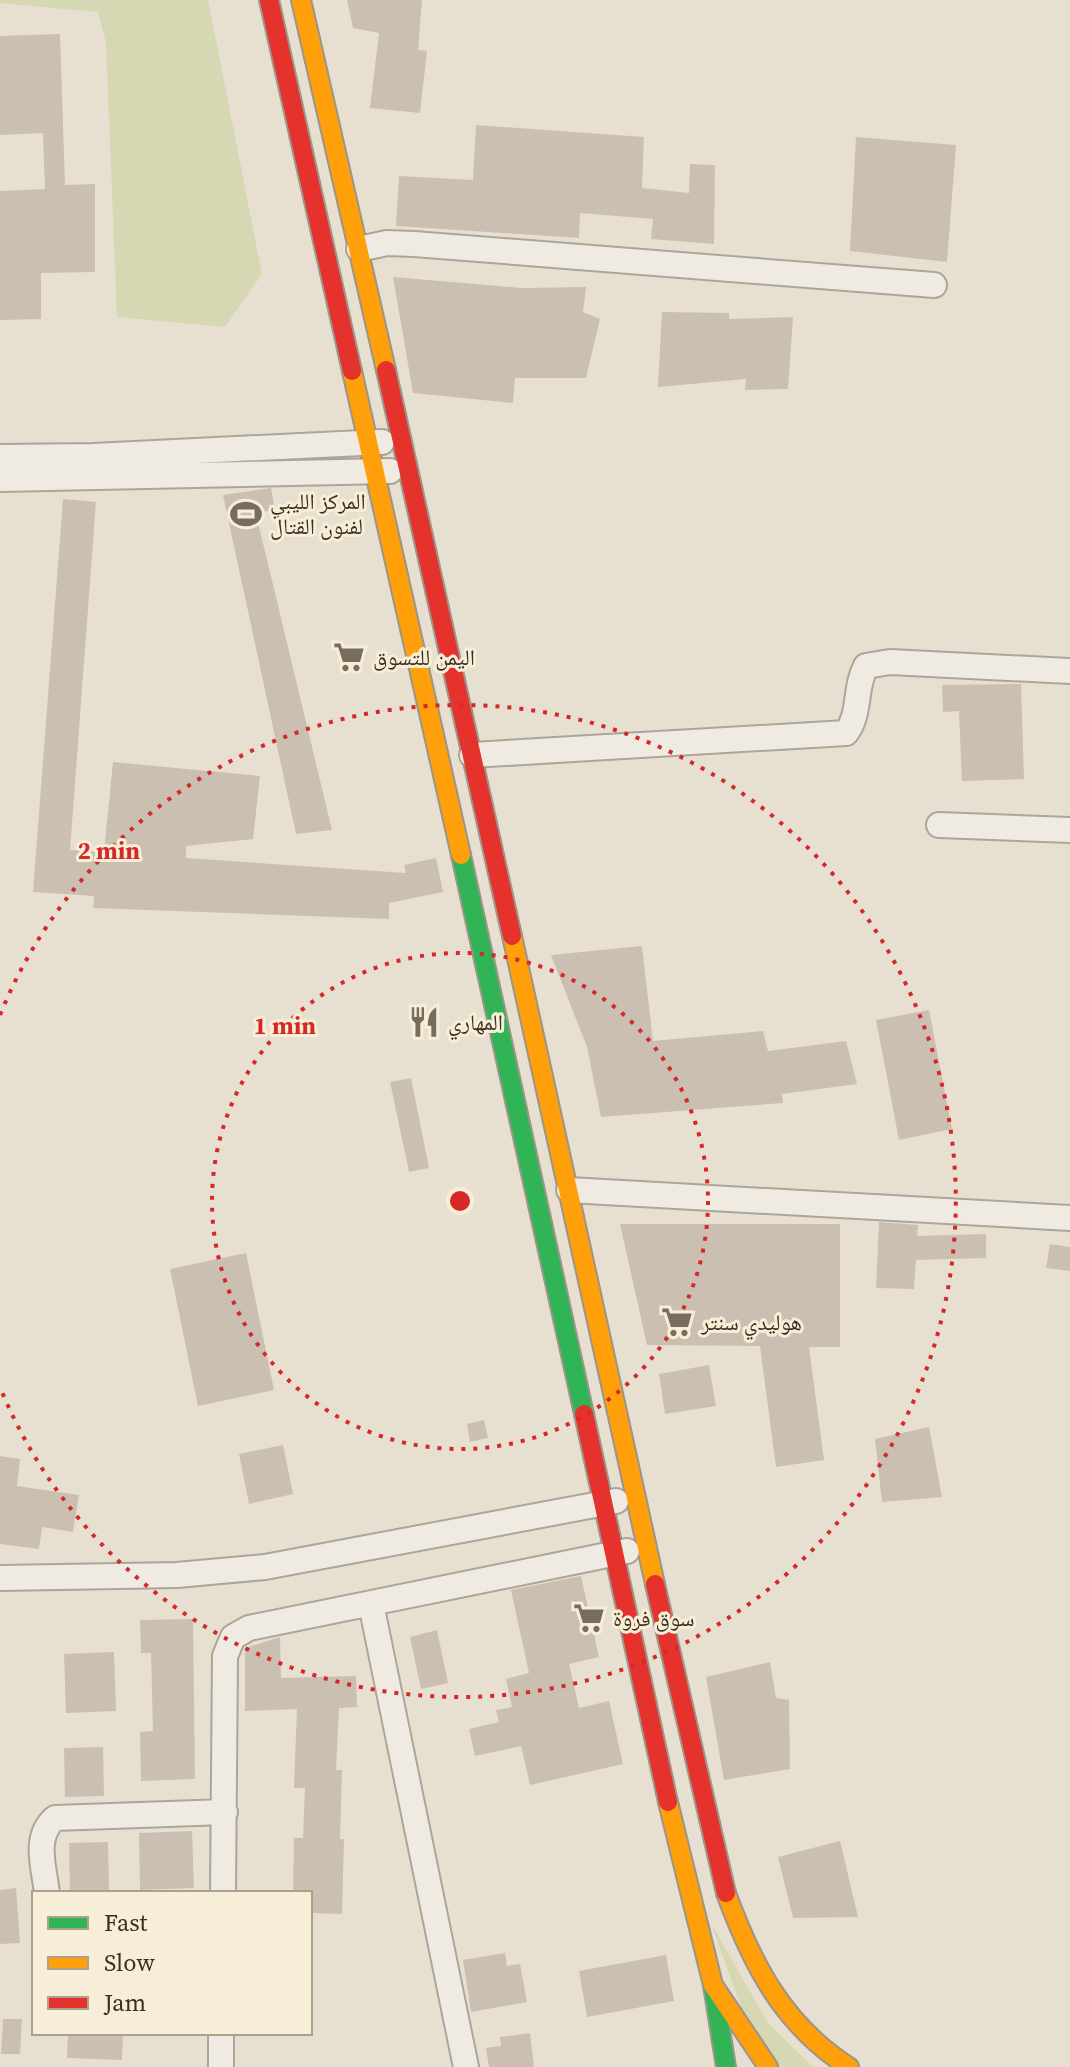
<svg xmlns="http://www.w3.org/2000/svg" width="1070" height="2067" font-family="'Source Serif 4','Noto Naskh Arabic',serif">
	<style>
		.green { fill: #d6d7b3 }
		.building { fill: #cbbfb2 }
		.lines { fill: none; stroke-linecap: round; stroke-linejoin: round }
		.street-casing { stroke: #ada599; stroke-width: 28 }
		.fast-casing { stroke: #9c958a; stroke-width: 22 }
		.slow-casing { stroke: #9c958a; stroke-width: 22 }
		.jam-casing { stroke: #9c958a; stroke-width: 22 }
		.street { stroke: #efebe3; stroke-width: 24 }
		.fast { stroke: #30b455; stroke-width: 18 }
		.slow { stroke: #ff9f0a; stroke-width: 18 }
		.jam { stroke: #e5322d; stroke-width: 18 }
		.ring { fill: none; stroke: #d62828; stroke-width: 4; stroke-dasharray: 4 8 }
		.labels { text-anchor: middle; stroke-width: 6; stroke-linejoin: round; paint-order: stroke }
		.poi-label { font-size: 22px; fill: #3d2e20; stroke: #f7eed8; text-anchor: start }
		.centre { fill: #d62828; stroke: #f7eed8; stroke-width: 4 }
		.ring-label { font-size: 24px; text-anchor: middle; font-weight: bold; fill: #d62828; stroke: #f7eed8; stroke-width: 6; stroke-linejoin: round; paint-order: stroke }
	</style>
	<rect width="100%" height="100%" fill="#e7e0d1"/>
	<path class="green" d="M0,0H208L262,274L225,327L117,317L106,43L98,12L0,3Z
		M711,1923L768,2023L813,2067H780L742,2010Z"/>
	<path class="building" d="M347,0H422L418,50L427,51L420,113L370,108L379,33L353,28Z
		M60,34L65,185L95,184V272L41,273V319L0,320V191L45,189L43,133L0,135V36Z
		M476,125L644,137L642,188L689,193L690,164L715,165L714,244L651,239L653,219L580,213L579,238L396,226L399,176L473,180Z
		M856,137L956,145L947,262L850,251Z
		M393,277L522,288L586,287L583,312L600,319L586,378H515L513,403L413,393Z
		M662,312L729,313V319L793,317L788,389L745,390L746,379L658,387Z
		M271,488L275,509L256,514L332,830L296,834L223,495Z
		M63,499L96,502L70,850L104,852L113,762L260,776L253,839L186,846V858L406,873L404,865L436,858L443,892L389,903V919L93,908L94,896L33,892Z
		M1021,684L1024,779L962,781L959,711L943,712L942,685Z
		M642,946L653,1041L763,1031L768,1051L846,1041L857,1084L782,1094L783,1103L601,1117L587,1047L551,955Z
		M929,1010L952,1129L899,1140L876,1020Z
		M411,1078L429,1168L409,1172L390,1082Z
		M879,1222L918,1225L917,1236L986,1234V1258L916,1260L914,1289L876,1288Z
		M620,1224H840V1347H809L824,1460L776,1467L760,1346L647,1345Z
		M1050,1244L1070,1247V1271L1046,1268Z
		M246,1253L274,1390L198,1406L170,1269Z
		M709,1365L716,1406L665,1414L659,1374Z
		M484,1420L488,1438L470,1442L467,1424Z
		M929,1427L942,1497L882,1502L875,1439Z
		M283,1445L293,1494L249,1504L239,1454Z
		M0,1456L20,1459L17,1486L79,1495L73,1532L42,1527L39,1549L0,1544Z
		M581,1576L599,1657L569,1664L579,1708L609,1701L623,1764L530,1785L521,1746L475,1756L469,1729L499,1722L496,1710L512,1707L506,1679L529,1673L511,1590Z
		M193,1619L195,1779L141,1781L140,1732L153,1731L151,1653H141L140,1620Z
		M437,1630L448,1683L421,1689L410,1637Z
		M280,1637L281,1678L356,1676L357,1707L339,1708L336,1770H342L340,1839H344L342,1914L310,1913V1893H293L294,1838H303L305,1788H294L297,1709L245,1711V1648Z
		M114,1652L116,1711L66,1713L64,1654Z
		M770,1662L776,1698L789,1700L790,1769L724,1780L706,1677Z
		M103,1747L104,1796L65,1797L64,1748Z
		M192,1831L194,1888L140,1890L139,1833Z
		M840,1841L858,1917L793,1918L778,1857Z
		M108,1842L109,1891L70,1892L69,1843Z
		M16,1888L20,1943L0,1944V1890Z
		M505,1953L507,1966L520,1964L527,2002L471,2012L463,1960Z
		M666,1955L674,2001L587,2017L579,1971Z
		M3,2019H22L20,2054H1Z
		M68,2033H123L122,2060L67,2058Z
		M530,2033L534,2067H489L486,2048L501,2046L500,2037Z"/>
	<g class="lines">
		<defs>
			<path id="street" d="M359,249L387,243L414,244L934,285
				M0,457L93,456L382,442
				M0,479L390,471
				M472,755L846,733C861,714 854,688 866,666L890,662L1070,671
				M939,825L1070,830
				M569,1190L1070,1218
				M0,1578L177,1575L265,1567L616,1501
				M371,1604L466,2067
				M47,1893C44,1867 33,1837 55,1818L225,1812
				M223,1893L225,1656L233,1637L249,1628L627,1551
				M221,2067V2033"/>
			<path id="fast" d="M461,855L584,1414
				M713,1985L726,2067"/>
			<path id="slow" d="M301,0L386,370
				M352,371L461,855
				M512,936L655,1584
				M668,1802L713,1985L768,2067
				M726,1893C752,1964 783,2025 849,2067"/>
			<path id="jam" d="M269,0L352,371
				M386,370L512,936
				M584,1414L668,1802
				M655,1584L726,1893"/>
		</defs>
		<use href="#street" class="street-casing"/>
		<use href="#fast" class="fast-casing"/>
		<use href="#slow" class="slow-casing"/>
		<use href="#jam" class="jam-casing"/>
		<use href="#street" class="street"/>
		<use href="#fast" class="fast"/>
		<use href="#slow" class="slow"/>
		<use href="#jam" class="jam"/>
	</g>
	<g class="ring">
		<circle cx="460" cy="1201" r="248"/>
		<path d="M0 1015A496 496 0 1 1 0 1387"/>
	</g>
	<defs>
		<symbol id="stadium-bare" viewBox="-9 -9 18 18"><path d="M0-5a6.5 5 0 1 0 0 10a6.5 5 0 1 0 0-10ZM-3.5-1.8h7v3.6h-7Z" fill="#786c5e" stroke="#f7eed8" stroke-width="2.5" paint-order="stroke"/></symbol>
		<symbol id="supermarket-bare" viewBox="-9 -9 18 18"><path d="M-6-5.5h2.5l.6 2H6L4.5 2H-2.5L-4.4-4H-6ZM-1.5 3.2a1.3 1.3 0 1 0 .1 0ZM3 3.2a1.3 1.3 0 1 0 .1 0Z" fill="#786c5e" stroke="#f7eed8" stroke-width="2.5" paint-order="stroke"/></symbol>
		<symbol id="restaurant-bare" viewBox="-9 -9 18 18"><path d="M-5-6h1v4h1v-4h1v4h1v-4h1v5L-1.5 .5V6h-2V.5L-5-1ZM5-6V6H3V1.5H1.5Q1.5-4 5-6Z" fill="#786c5e" stroke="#f7eed8" stroke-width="2.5" paint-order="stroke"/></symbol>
	</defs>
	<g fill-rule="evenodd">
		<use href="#stadium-bare" x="224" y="492" width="44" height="44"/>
		<use href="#supermarket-bare" x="327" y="635" width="44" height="44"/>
		<use href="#restaurant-bare" x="402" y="1000" width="44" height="44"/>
		<use href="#supermarket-bare" x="655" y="1300" width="44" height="44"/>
		<use href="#supermarket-bare" x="567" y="1596" width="44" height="44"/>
	</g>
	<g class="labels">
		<g class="poi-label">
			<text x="270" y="509">المركز الليبي<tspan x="270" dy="25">لفنون القتال</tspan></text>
			<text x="373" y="665">اليمن للتسوق</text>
			<text x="448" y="1030">المهاري</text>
			<text x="701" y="1330">هوليدي سنتر</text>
			<text x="613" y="1626">سوق فروة</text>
		</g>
	</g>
	<circle cx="460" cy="1201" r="12" class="centre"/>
	<g class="ring-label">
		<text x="109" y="859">2 min</text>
		<text x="285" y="1034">1 min</text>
	</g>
	<rect x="32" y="1891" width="280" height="144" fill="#f7eed8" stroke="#ada18e" stroke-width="2"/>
	<rect x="48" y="1917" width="40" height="12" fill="#30b455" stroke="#ada18e" stroke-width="2"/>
	<text x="104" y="1931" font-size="24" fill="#3d2e20">Fast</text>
	<rect x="48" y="1957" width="40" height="12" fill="#ff9f0a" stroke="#ada18e" stroke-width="2"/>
	<text x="104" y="1971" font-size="24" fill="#3d2e20">Slow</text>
	<rect x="48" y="1997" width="40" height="12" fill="#e5322d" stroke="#ada18e" stroke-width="2"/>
	<text x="104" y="2011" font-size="24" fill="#3d2e20">Jam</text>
</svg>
